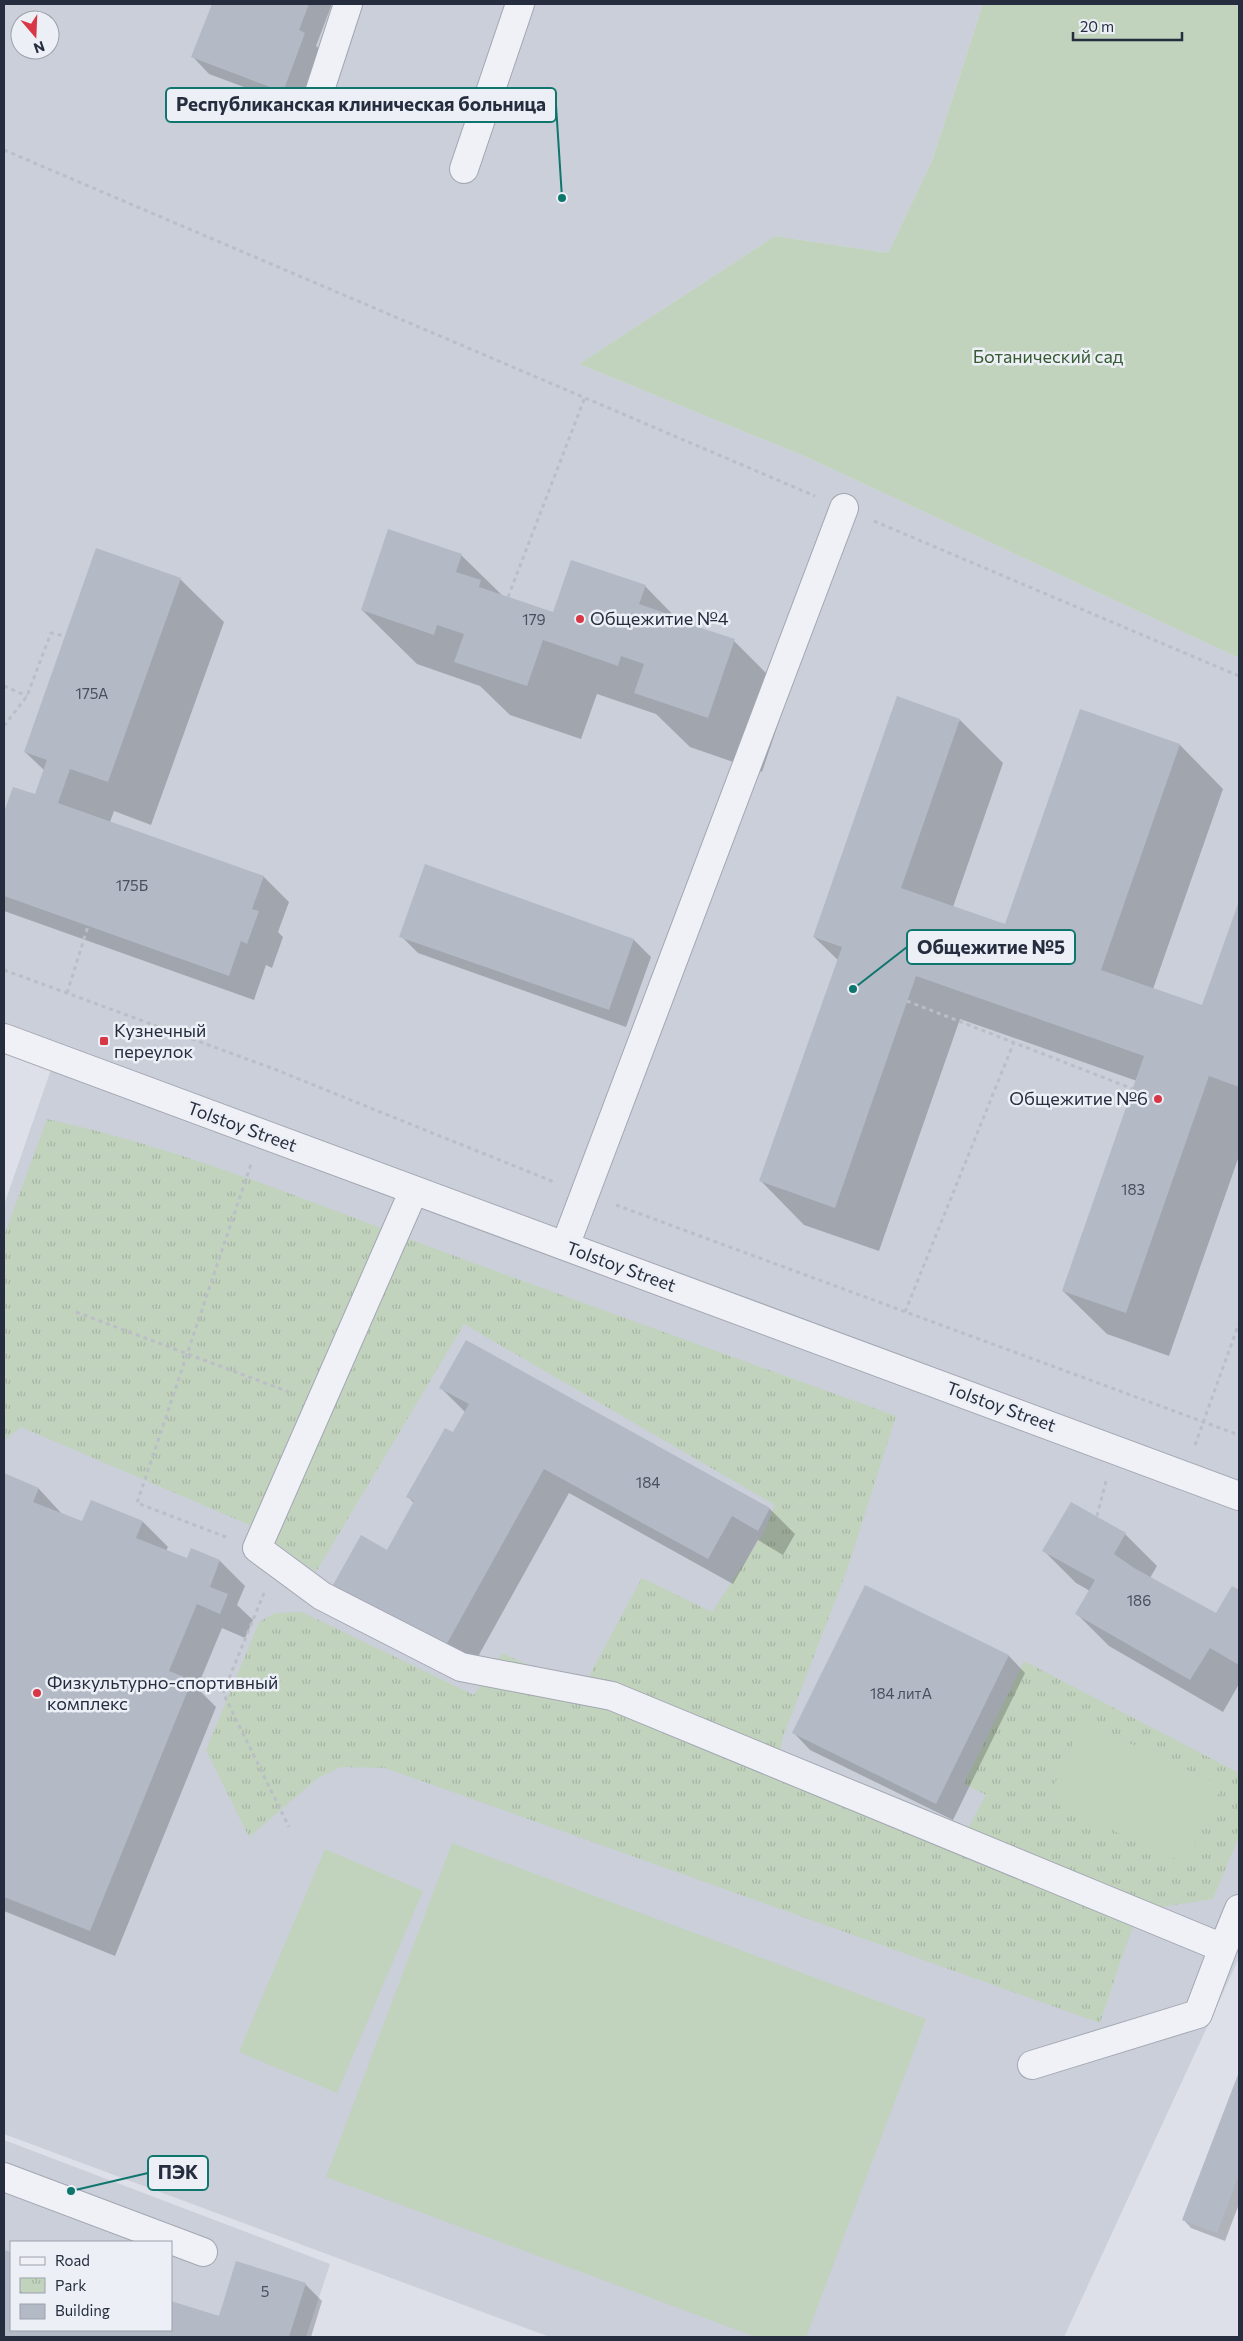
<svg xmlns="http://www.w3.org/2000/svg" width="1243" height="2341" font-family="Commissioner,sans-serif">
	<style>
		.built { fill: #cacfda; fill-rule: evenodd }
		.park { fill: url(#park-tufts) }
		.garden { fill: #c1d2bd }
		.shadow { fill: #0003 }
		.building { fill: #b3b9c5 }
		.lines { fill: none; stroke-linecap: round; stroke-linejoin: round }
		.minor-casing { stroke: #a2a7b2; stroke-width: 30 }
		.path { stroke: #bbbec6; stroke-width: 3; stroke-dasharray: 4 4; stroke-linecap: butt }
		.minor { stroke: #f0f1f6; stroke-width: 28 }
		.poi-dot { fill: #d83745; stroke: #eceff5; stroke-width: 2 }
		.labels { text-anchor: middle; stroke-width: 5; stroke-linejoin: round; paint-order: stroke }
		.number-label { font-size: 15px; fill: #485060 }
		.park-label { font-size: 18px; fill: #375c31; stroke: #eceff5 }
		.poi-label { font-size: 18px; fill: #252d3f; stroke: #eceff5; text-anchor: start }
		.street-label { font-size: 18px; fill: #252d3f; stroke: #eceff5 }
		.leader { fill: none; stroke: #0f766e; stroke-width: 2 }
		.callout-dot { fill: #0f766e; stroke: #eceff5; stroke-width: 2 }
		.callout { fill: #eceff5; stroke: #0f766e; stroke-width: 2 }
		.callout-label { font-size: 19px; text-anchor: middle; font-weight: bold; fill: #252d3f }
	</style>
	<defs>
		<pattern id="park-tufts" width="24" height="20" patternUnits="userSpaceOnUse" patternTransform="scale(1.25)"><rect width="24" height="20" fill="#c1d2bd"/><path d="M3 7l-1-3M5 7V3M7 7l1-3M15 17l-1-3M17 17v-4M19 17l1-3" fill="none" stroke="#a6b5a4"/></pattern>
	</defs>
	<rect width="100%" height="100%" fill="#dde0e8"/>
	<path class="built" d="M4,4H983L932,161L888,253L775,236L579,364L804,456L1239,658V1958L1064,2337H550L4,2134V1205L55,1058L4,1038ZM20,20H50V50H20Z
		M4,2140L330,2264L306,2337H4ZM11,2242H171V2330H11Z"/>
	<path class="park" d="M47,1119C180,1148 306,1200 433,1248C587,1305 742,1360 896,1416L848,1567L783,1737L775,1773L957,1848L986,1795L964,1784L1024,1661L1239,1773V1836L1213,1899L1140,1910L1125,1948L1100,2023L385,1768L341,1767L318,1778L249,1837L206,1750L259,1622L275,1613L302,1612L474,1695L502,1653L582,1689L642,1578L712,1612L763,1534L775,1505L464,1324L316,1572L252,1526L21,1427L4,1441V1236Z"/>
	<path class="garden" d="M983,4H1239V658L804,456L579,364L775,236L888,253L932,161Z
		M1084,1722L1222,1786L1186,1864L1047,1800Z
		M452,1843L926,2019L806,2337H756L326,2177Z
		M325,1849L423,1891L337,2093L239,2052Z"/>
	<path class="shadow" d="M213,4H332L316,46L322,51L300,108L209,74L193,57Z
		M461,555L503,596L554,614L645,586L681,623L734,641L788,695L762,772L690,747L656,714L597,694L581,739L510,715L480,686L417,664L362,610Z
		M180,579L224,622L151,825L114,811L110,822L264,877L289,902L278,932L283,937L272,968L266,965L254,1000L4,911V816L14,788L36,796L45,771L25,752Z
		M1081,711L1180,745L1223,789L1153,989L1203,1007L1239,904V1156L1169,1356L1107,1334L1063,1291L1137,1081L960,1019L879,1251L804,1225L761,1181L838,960L814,937L960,720L1003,763L953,907L1006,926Z
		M401,936L634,940L651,957L626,1027L418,953Z
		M467,1341L770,1509L795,1534L783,1555L758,1540L733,1584L569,1493L470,1671L359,1609L334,1584L388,1551L414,1503L408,1497L453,1434L465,1412L441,1388Z
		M4,1475L39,1489L63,1515L82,1523L143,1522L168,1547L166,1551L187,1560L191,1550L220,1561L245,1586L237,1605L253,1620L245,1638L222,1628L197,1688L216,1707L115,1956L4,1911Z
		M1125,1534L1157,1566L1150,1578L1217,1615L1233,1587L1239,1591V1684L1223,1712L1109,1646L1077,1614L1090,1591L1076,1583L1044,1551Z
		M866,1587L1009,1656L1025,1673L953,1820L810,1750L794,1733Z
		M1239,2075V2204L1225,2241L1191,2228L1183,2219Z
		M4,2251L11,2253V2330H171L220,2318L305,2284L322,2301L311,2337H4Z"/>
	<path class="building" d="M212,4H309L299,30L305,33L283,92L191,57Z
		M388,529L462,554L456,572L481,580L479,587L553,612L571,560L646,585L639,604L665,613L664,616L735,639L708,718L634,693L644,664L621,656L618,666L543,640L527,686L454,662L464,634L437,625L434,635L361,610Z
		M96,548L181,578L108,782L70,769L58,803L264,876L252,909L259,911L247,944L241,941L229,976L4,896V812L13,787L35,794L47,760L24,752Z
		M897,696L960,719L901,888L1005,924L1080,709L1180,744L1101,970L1202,1005L1239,901V1087L1209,1076L1126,1313L1062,1291L1144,1056L916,976L835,1208L759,1181L842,947L813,937Z
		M425,864L634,939L609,1010L399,937Z
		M466,1340L770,1508L758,1531L732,1516L708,1559L544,1469L445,1647L333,1585L361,1535L387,1550L414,1501L406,1497L445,1428L453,1432L469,1404L439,1388Z
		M4,1473L39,1488L33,1502L82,1521L91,1500L143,1521L136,1538L187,1558L191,1548L220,1560L210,1587L228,1594L220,1614L197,1604L169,1671L192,1680L90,1931L4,1897Z
		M1071,1502L1126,1533L1114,1554L1134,1568L1216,1613L1232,1586L1239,1590V1665L1210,1648L1190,1680L1075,1614L1095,1580L1042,1551Z
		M865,1585L1009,1655L936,1804L792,1733Z
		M1239,2072V2175L1217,2233L1182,2220Z
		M4,2250L11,2252V2330H171V2301L219,2316L236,2261L306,2283L289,2337H4Z"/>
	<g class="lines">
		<defs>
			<path id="minor" d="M319,93L348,4
				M464,169L520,4
				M4,1038L1239,1496
				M414,1190L257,1548L322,1596L461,1667L612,1696L1223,1948L1198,2014L1032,2065
				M565,1246L844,508
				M1223,1948L1239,1909
				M4,2177L203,2252"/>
		</defs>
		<use href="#minor" class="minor-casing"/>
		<path class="path" d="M4,150L815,496
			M874,521L1239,676
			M508,597L585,397
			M4,686L27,696
			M4,726L27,696L51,633L65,636
			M4,970L274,1069L554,1182
			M67,993L88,926
			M907,1001L1133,1089
			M616,1205L1239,1435
			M76,1312L289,1392
			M905,1312L1014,1042
			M1195,1445L1239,1323
			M1097,1516L1106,1481
			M226,1537L137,1503L251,1164
			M264,1593L223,1693L289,1827"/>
		<use href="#minor" class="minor"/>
	</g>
	<g class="poi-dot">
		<circle cx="580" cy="619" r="5"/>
		<rect x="99" y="1036" width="10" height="10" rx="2.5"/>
		<circle cx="1158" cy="1099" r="5"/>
		<circle cx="37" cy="1693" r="5"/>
	</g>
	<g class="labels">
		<g class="number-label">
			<text x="534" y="625">179</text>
			<text x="92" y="699">175А</text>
			<text x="132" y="891">175Б</text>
			<text x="1133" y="1195">183</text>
			<text x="648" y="1488">184</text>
			<text x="1139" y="1606">186</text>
			<text x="901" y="1699">184 литА</text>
			<text x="265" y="2297">5</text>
		</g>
		<g class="park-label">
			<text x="1048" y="363">Ботанический сад</text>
		</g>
		<g class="poi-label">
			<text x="590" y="625">Общежитие №4</text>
			<text x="114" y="1037">Кузнечный<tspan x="114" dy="21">переулок</tspan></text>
			<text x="1148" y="1105" text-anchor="end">Общежитие №6</text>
			<text x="47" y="1689">Физкультурно-спортивный<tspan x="47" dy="21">комплекс</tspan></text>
		</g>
		<g class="street-label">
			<text transform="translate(242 1127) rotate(20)" y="6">Tolstoy Street</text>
			<text transform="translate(621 1267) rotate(20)" y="6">Tolstoy Street</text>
			<text transform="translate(1001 1407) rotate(20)" y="6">Tolstoy Street</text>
		</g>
	</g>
	<path class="leader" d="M562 198L556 105M853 989L907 947M71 2191L148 2173"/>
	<g class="callout-dot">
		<circle cx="562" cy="198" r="5"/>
		<circle cx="853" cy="989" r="5"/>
		<circle cx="71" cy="2191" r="5"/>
	</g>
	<g class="callout">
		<rect x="166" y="88" width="390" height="34" rx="5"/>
		<rect x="907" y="930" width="168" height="34" rx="5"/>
		<rect x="148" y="2156" width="60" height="34" rx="5"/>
	</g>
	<g class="callout-label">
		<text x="361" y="111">Республиканская клиническая больница</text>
		<text x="991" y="954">Общежитие №5</text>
		<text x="178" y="2179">ПЭК</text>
	</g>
	<rect width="1243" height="2341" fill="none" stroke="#252d3f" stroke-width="10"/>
	<rect x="10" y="2241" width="162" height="90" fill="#eceff5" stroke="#9ca1ac"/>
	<rect x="20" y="2257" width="25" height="8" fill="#f0f1f6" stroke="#9ca1ac"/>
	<text x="55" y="2266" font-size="15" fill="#252d3f">Road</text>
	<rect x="20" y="2278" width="25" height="15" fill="url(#park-tufts)" stroke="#9ca1ac"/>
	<text x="55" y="2291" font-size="15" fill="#252d3f">Park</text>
	<rect x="20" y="2304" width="25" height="15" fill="#b3b9c5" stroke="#9ca1ac"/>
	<text x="55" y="2316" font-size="15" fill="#252d3f">Building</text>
	<g transform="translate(35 35) rotate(161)"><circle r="24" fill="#eceff5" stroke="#9ca1ac"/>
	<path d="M0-4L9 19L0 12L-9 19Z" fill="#d83745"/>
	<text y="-8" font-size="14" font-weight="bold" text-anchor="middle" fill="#252d3f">N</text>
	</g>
	<path d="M1073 32v8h109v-8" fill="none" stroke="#252d3f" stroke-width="2.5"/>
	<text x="1080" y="32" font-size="15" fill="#252d3f" stroke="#eceff5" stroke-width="4" paint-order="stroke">20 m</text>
</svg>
